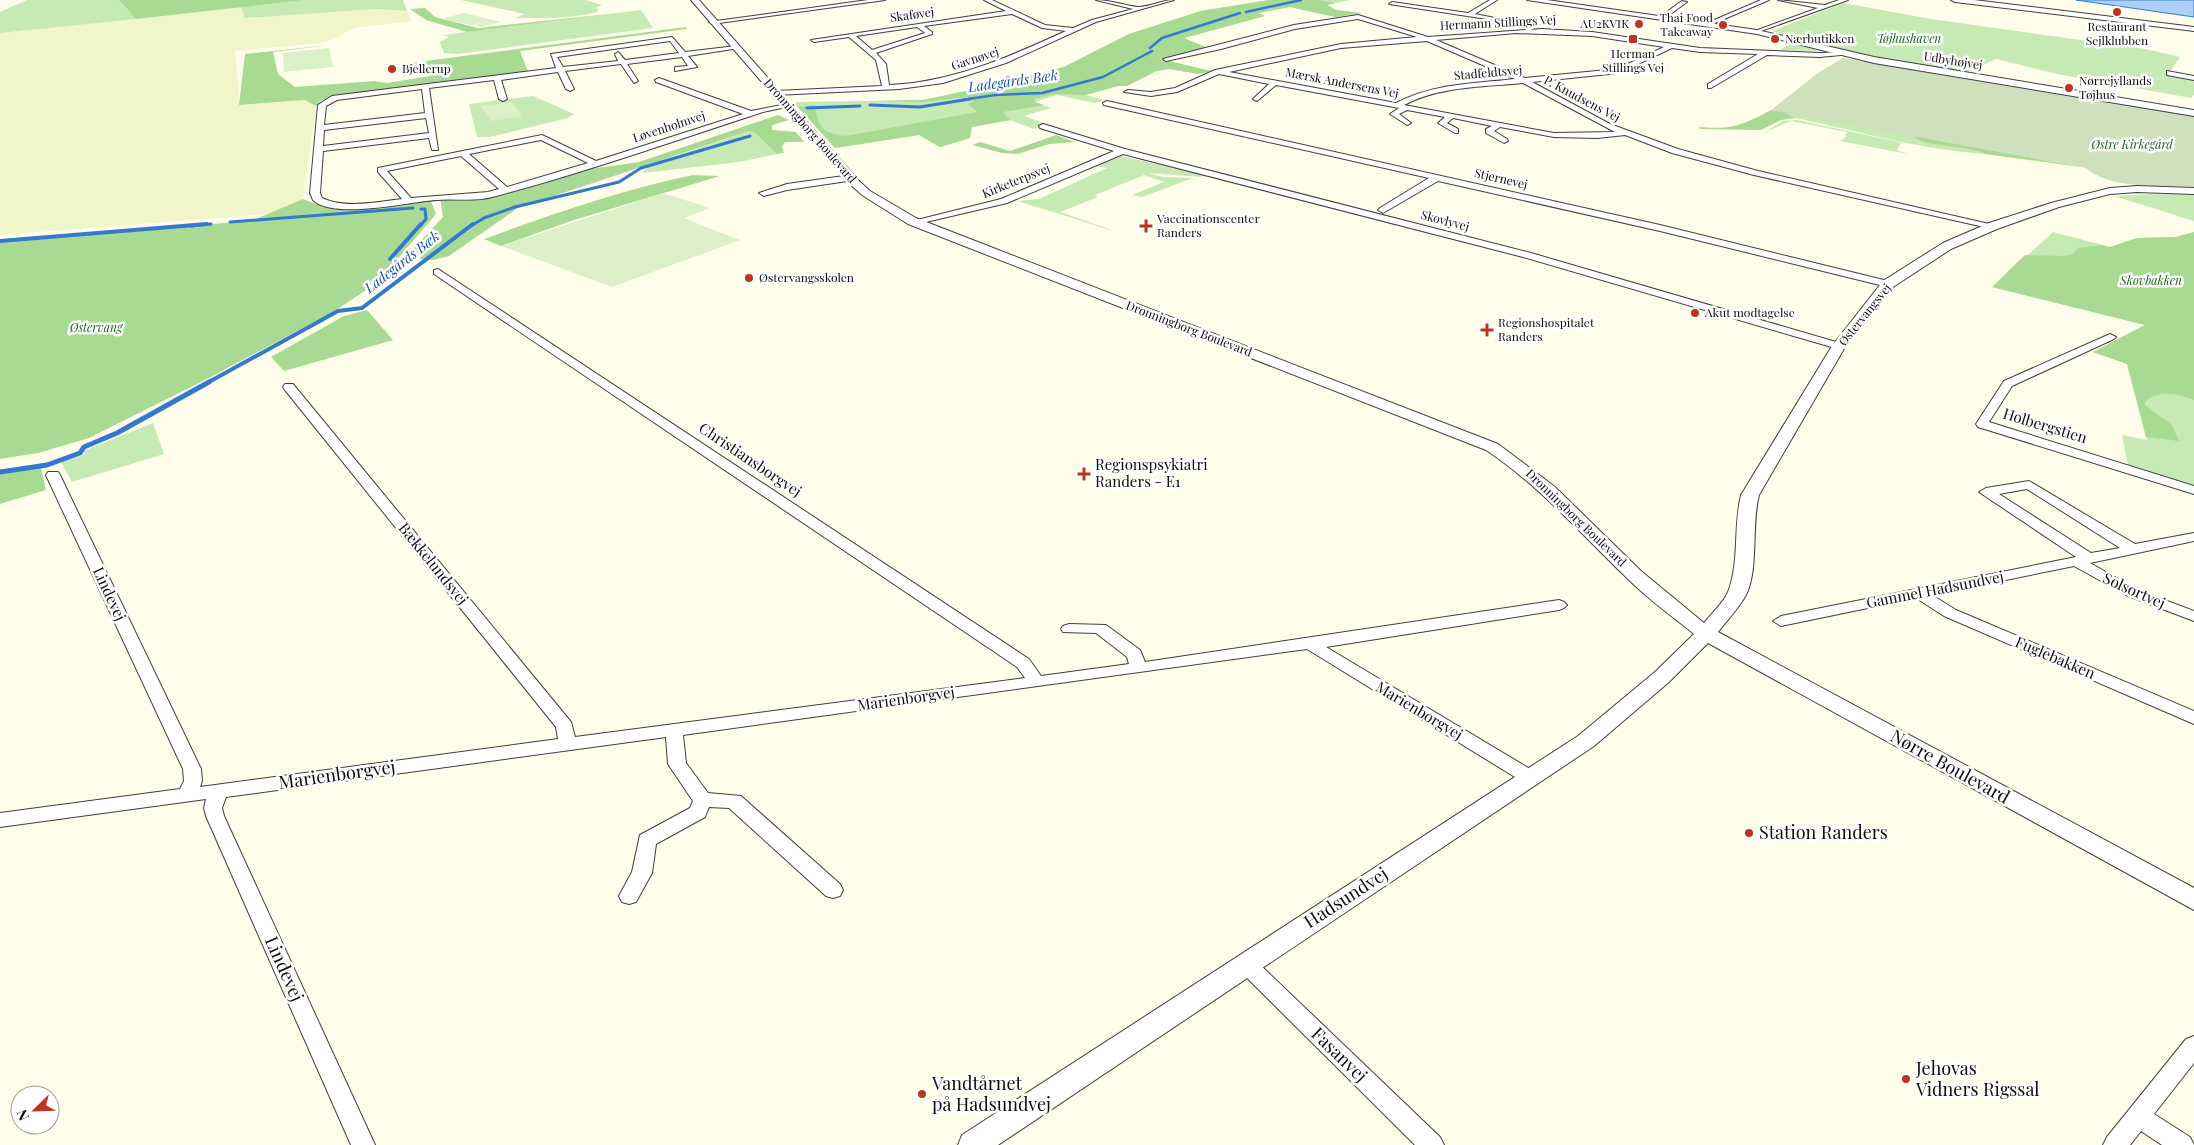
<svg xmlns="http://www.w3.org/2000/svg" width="2194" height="1145" font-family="'Playfair Display',serif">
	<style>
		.farmland { fill: #f1f5ca }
		.green { fill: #c7e9b4 }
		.forest { fill: #a8da93 }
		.cemetery { fill: #cfe0bc }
		.pitch { fill: #dbf0c6 }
		.water { fill: #aed0f7; stroke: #3479cf }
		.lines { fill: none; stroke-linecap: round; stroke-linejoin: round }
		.stream-far3 { stroke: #3479cf; stroke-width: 2.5 }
		.stream-far2 { stroke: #3479cf; stroke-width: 3 }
		.stream-far1 { stroke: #3479cf; stroke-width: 4 }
		.stream { stroke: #3479cf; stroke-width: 5 }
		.minor-casing { stroke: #3f3f3f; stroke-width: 2 }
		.tertiary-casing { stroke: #3f3f3f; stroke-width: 2 }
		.minor { fill: #fff; fill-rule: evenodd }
		.tertiary { fill: #fff; fill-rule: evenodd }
		.poi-dot { fill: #bd3423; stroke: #fff; stroke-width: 2 }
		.labels { text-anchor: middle; stroke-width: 5; stroke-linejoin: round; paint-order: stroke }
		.far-street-label { font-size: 12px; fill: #0c0c0c; stroke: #fff }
		.far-poi-label { font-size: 12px; fill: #0c0c0c; stroke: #fff; text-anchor: start }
		.far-park-label { font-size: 12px; font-style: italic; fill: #1f631c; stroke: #fff }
		.far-water-label { font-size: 14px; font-style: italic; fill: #144c9e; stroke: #fff }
		.street-label { font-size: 15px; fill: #0c0c0c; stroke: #fff }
		.poi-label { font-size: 15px; fill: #0c0c0c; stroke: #fff; text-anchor: start }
		.near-street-label { font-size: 18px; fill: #0c0c0c; stroke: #fff }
		.near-poi-label { font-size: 18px; fill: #0c0c0c; stroke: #fff; text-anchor: start }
	</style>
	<rect width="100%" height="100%" fill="#fffeea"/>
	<path class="farmland" d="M241,7L245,18L378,9L407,11L412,21L354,28L334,39L323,43L235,51L240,105L306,100L316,106L303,199L268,214L0,235V33Z"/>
	<path class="green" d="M27,0H119L136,19L0,33V12Z
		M305,0H403L407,11L378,9L245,18L241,7Z
		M461,0H585L602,5L597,7L598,12C571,19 543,18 516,18L525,14Z
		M1269,0H1350L1327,5L1336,10L1362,13L1335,17L1290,7L1258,13L1265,16L1184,38L1210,49L1160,59L1211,71L1198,74L1170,69L1156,71L1127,86H1118L1086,95L1104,100L1095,103L1057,95L1035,102L1051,108L1024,116L1047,124L1034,129L1010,120L972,127L970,138L940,147L919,135L835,148L793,102L923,100L961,93L1064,67L1129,34L1201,11Z
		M1843,3L1931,19L2145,49L2180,57L2168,74L2194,80V95L2191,98L2062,75L1996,59L1966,73L1859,54L1772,31Z
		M641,10L653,28L458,54L444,53L440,42L449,37L443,35Z
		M1792,43L1820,51L1779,50Z
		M533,96L574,114L568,118L490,137H477L469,104Z
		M1786,112L1917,136L1925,141L1973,149L1985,154C1921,150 1858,131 1795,118Z
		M1797,120L1899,142L1901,143L1897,150L1908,154L1840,141L1847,136L1845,135L1847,132L1791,121L1765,132L1783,121Z
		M749,131L755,133L777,154L739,162L642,173L650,165Z
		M1121,156L1205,175L1200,177L1148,173L1163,177L1193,178L1142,197L1132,195L1164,182L1144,175L1095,195L1098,197L1060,212L1112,230H1110L1018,201L1039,199L1107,168L1121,170L1095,166Z
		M2149,194L2194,195V221L2114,196Z
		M2053,232L2110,247L2137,238L2176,237L2194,232V486L2128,465L2122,435L2147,440L2127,364L2093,352L2145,325L1993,287Z
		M153,423L164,454L72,482L61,462L83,455L86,450Z"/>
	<path class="forest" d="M119,0H305L136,19Z
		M1269,0H1319L1335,3L1327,5L1336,10L1362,13L1335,17L1290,7L1258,13L1265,16L1184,38L1210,49L1160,59L1211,71L1198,74L1170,69L1156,71L1127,86H1118L1085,95L1056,94L1034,99L1035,102L1044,105L1003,112L1010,120L972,127L970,138L940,147L919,135L835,148L798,107L815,105C818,127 821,133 846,136L977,112L968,104L974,101L968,97L921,102L876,101L923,100L1022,79L1064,67L1129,34L1201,11Z
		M425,8L435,17L478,28L618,13L467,32L426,20L410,9Z
		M686,27L687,29L520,51L528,72L347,94L321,101L316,106L305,100L239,105L245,54L330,45L273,52L278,74L295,87L374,81L387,83L430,76L426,64L410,63Z
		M1771,110L1786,112L1795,118L1781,120L1761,130L1700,129L1699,127C1732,130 1743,125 1771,110Z
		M778,115L789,120L772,125V130L796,132L804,142H785L782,147L784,153L777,154L755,133L749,131L518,208L449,256L433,260L421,259L414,248L443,217L440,198L485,197L583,170L639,162Z
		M1056,135L1075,142L1049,144L1018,154L1002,153L972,145L980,142L1010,151Z
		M1917,136L2081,167L1985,154C1963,144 1937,149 1915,138Z
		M693,175L720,176L574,220L501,246L484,239C553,214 621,190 693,175Z
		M303,199C345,217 387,206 430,199L436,214L378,282L333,312L201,382L89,438L38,453L0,459V240L251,221Z
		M2194,232V400C2177,394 2159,389 2145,402V405L2172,425L2179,441L2146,437L2127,364L2093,352L2145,325L1992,287L2025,255L2064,256L2071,255L2078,248L2101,245L2110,247L2137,238L2176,237Z
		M367,310L393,340L284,371L271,357L344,316Z
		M41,468L46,490L0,504V473Z"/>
	<path class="cemetery" d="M1843,58L2194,116V187C2163,185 2110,190 2086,168L1771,110L1818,73Z"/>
	<path class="pitch" d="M464,13L501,22L481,27L474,25L490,21L471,25L441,19Z
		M329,48L333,67L284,72L283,53Z
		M512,102L522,116L491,121L481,106Z
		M663,193L710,208L683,218L740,240L612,287L501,246Z"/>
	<path class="water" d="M2076,0H2194V17Z"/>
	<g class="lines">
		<path class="stream-far3" d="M1246,12L1301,0
			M1150,48L1162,38L1240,13
			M962,100L995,95L1042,93L1103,77L1152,51"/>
		<path class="stream-far2" d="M870,105L920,107L970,99
			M807,108L860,106
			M230,222L413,208
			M191,226L211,224
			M420,226L426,219L425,209H421
			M471,226L484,218L515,207L619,182L641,168L750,136"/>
		<path class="stream-far1" d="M0,241L207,224
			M390,259L421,224
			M207,383L338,311L362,308L473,224"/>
		<path class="stream" d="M0,472L47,465L80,453L84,447L117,433L209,382"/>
		<defs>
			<path id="minor" d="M868,0H885L712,24L709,22Z
				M984,0H992L1045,25L1073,28L1092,20L1133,9L1096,0C1110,0 1127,6 1138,7C1150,7 1162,0 1174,0L1096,22L1006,63L943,83L899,89L776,95L772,93L776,91L882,86L876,60L849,37L814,42L811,40L1006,11ZM1012,14L1042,28L1066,31C1009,57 953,82 889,85L886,64L876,53L932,34V32L924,26ZM917,27L925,33L872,50L856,36Z
				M1490,0H1497L1475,14L1534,26L1531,28L1500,21L1389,4L1392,2L1468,13Z
				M1761,0H1769L1710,25L1705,24Z
				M1778,0L1825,5L1839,0H1848L1755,33V31L1818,8Z
				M1682,1L1687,2L1665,18H1661V16Z
				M1358,15L1428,37L1542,29L1592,32L1700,48L1820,53L1843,52L1841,55L1820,57L1767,55L1711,88H1708V84L1758,54L1700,52L1672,48L1619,73L1532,82L1610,124L1678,149L1758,171L1998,226L1993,229L1754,175L1672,153L1625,135L1597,138L1554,137L1500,127L1494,131L1507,139L1508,141L1504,143L1486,133V129L1492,126L1453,118L1447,123L1458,129V133H1455L1438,123L1445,117L1407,110L1399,114L1411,123L1407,125L1390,114L1399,108L1276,85L1257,101L1253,99L1269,84L1219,74L1177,92L1151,96L1124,92L1128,90L1151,92L1175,88L1215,70L1341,44L1417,37L1358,19L1295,29L1221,49L1166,61L1163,59L1294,25ZM1516,33L1592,36L1664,47L1617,69L1525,78L1436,40ZM1427,41L1515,79C1472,84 1435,83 1396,103L1229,72L1341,48ZM1523,83L1615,132L1554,133L1404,105C1440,86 1483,87 1523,83Z
				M672,37L685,52L736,46L739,48L688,56L697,67L675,71V67L688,66L682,57L627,64L638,81L634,83L621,64L565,71L574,89L570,91L566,89L558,72L501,80L507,99L503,101L499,99L494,80L429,88L438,150H432L429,138L323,151L320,193L322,198C345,209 377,202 402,199L378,172V168L542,135L596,161L743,114L656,82L655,80L659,78L751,111L787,104L791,106L763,112C674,141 584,173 492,197C475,202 454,198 436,200C408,202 334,220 313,200L310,193L318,105L332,96L556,68L551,54ZM670,41L679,53L625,60L618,52L615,54L618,61L563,67L557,57ZM422,89L425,113L324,125L326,106L337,100ZM426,118L429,133L323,146L324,130ZM541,140L588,163L507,187L469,154ZM461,156L499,189L488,192L411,198L387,171Z
				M2167,71L2194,76V80L2167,75Z
				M1107,101L1660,225L1892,282L1893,284L1888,287L1660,231L1438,181L1383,213L1378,210L1380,208L1429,178L1104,105L1103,103Z
				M1043,124L1125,149L1531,253L1843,344L1845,346L1839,349L1835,348L1523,257L1123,154L1007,203L913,225V221L1001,199L1114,151L1040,128L1039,126Z
				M851,175L855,178L854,180L787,190L764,196L759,193L787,184Z
				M438,269L1029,659L1041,676L1129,664L1127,657L1096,633L1063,632L1061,629L1063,626L1069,624L1106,625L1140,650L1145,662L1559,600L1564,602L1567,605L1564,608L1559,610L1326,647L1535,772L1538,777L1535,782L1529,783L1523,782L1307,649L683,735L686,763L708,793L741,796L840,884L843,890L840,896L833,898L826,896L729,808L709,807L705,817L656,844L652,873L636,902L629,904L622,902L619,896L632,872L640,835L690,808L693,801L668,764L666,737L226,797L222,808L224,816L375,1145H351L206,816L204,808L206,799L0,827V813L180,789L184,781L183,769L46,475L48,472H58L60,475L201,769L202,781L200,787L558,739L556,727L285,390L283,387L285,384H293L571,722L575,737L1025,678L1017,667L434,274V270Z
				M2110,334L2116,337L2114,339L2012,386L1989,422L2194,486V494L1978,427L1976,424L2004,381Z
				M2029,481L2135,544L2194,533V541L2090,563L2138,590L2194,611V621L2128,596L2074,566L1932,595L1956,610L2194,711V724L1944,616L1916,598L1781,626L1773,621L1781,616L2076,557L1979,492L1986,488ZM2027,489L2120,548L2091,553L1999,494Z
				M1246,955L1253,958L1440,1137L1444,1145H1415L1239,970L1235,964L1239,958Z
				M2194,1036V1063L2154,1114L2190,1137L2194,1145H2162L2141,1131L2130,1145H2103L2107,1137L2186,1039Z"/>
			<path id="tertiary" d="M691,0H699L858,180L870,191L916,218L1498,444L1555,487L1641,571L1704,623C1712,613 1724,602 1728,592C1740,561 1733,527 1741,495L1832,346L1883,281L1943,243L1989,223L2051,203L2110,188L2137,186L2194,188V194L2137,192L2110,194L2059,207L1997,229L1951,249L1893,287L1845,347L1759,495C1751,525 1759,569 1746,595C1739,608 1727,620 1718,632L2194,888V910L1708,643L1669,682L1594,746L998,1145H958L962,1135L1578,736L1655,672L1694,634C1672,616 1648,599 1627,578C1581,534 1540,486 1486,450L908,224L862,195L850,184Z
				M1527,0H1547L1757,30L1874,57L2194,110V116L1874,63L1757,34Z
				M1951,0H1974L2194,27V31L1955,2Z"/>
		</defs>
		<use href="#minor" class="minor-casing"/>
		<use href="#tertiary" class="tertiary-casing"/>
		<use href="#minor" class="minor"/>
		<use href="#tertiary" class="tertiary"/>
	</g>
	<g class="poi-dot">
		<circle cx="2117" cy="12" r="5"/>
		<circle cx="1639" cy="24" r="5"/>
		<circle cx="1723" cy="25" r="5"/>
		<rect x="1628" y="34" width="10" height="10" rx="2.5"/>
		<circle cx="1775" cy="39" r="5"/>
		<circle cx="392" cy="69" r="5"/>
		<circle cx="2069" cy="88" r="5"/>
		<path d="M1143.5 218.5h5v5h5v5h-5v5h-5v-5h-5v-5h5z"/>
		<circle cx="749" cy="278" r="5"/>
		<circle cx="1695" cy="313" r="5"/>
		<path d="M1484.5 322.5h5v5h5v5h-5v5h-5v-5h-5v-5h5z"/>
		<path d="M1081.5 466.5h5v5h5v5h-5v5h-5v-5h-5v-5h5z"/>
		<circle cx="1749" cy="833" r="5"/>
		<circle cx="1906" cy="1079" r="5"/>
		<circle cx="922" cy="1094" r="5"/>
	</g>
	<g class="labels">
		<g class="far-street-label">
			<text transform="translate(912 15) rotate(-8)" y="4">Skaføvej</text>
			<text transform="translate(1498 23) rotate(-3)" y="4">Hermann Stillings Vej</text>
			<text transform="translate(975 59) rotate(-18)" y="4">Gavnøvej</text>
			<text transform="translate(1953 61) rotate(9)" y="4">Udbyhøjvej</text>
			<text transform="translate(1488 73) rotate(-5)" y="4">Stadfeldtsvej</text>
			<text transform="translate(1342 83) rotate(11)" y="4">Mærsk Andersens Vej</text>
			<text transform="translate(1582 99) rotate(28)" y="4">P. Knudsens Vej</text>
			<text transform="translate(669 127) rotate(-18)" y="4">Løvenholmvej</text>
			<text transform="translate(810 131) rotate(49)" y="4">Dronningborg Boulevard</text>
			<text transform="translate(1501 179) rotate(13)" y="4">Stjernevej</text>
			<text transform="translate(1016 181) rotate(-22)" y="4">Kirketerpsvej</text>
			<text transform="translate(1445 221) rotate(15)" y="4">Skovlyvej</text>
			<text transform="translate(1865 315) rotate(-51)" y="4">Østervangsvej</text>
			<text transform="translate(1189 329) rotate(21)" y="4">Dronningborg Boulevard</text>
			<text transform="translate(1576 518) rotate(44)" y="4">Dronningborg Boulevard</text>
		</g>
		<g class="far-poi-label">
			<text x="1713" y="22" text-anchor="end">Thai Food<tspan x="1713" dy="14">Takeaway</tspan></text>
			<text x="1629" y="28" text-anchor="end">AU2KVIK</text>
			<text x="2117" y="31" text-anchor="middle">Restaurant<tspan x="2117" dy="14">Sejlklubben</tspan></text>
			<text x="1785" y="43">Nærbutikken</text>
			<text x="1633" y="58" text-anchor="middle">Herman<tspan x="1633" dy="14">Stillings Vej</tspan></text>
			<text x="402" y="73">Bjellerup</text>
			<text x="2079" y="85">Nørrejyllands<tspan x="2079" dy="14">Tøjhus</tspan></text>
			<text x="1157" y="223">Vaccinationscenter<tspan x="1157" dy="14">Randers</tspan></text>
			<text x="759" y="282">Østervangsskolen</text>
			<text x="1705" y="317">Akut modtagelse</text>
			<text x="1498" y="327">Regionshospitalet<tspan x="1498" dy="14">Randers</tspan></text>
		</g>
		<g class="far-park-label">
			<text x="1909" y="43">Tøjhushaven</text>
			<text x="2132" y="149">Østre Kirkegård</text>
			<text x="2151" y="285">Skovbakken</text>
			<text x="96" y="332">Østervang</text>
		</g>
		<g class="far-water-label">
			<text transform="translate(1013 81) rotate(-8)" y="5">Ladegårds Bæk</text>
			<text transform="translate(402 262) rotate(-38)" y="5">Ladegårds Bæk</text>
		</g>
		<g class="street-label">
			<text transform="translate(2045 426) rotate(17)" y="5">Holbergstien</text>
			<text transform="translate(750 460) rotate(34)" y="5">Christiansborgvej</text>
			<text transform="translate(433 564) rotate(51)" y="5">Bækkelundsvej</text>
			<text transform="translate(1935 590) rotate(-11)" y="5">Gammel Hadsundvej</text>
			<text transform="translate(2134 591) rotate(24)" y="5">Solsortvej</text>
			<text transform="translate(109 594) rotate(65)" y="5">Lindevej</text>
			<text transform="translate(2055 658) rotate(23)" y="5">Fuglebakken</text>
			<text transform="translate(906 699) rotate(-8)" y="5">Marienborgvej</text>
			<text transform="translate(1419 711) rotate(31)" y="5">Marienborgvej</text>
		</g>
		<g class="poi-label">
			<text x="1095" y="470">Regionspsykiatri<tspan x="1095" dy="17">Randers - E1</tspan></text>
		</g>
		<g class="near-street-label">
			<text transform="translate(1950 767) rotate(29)" y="6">Nørre Boulevard</text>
			<text transform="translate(337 775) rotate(-8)" y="6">Marienborgvej</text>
			<text transform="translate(1346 898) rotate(-33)" y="6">Hadsundvej</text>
			<text transform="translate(284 969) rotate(66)" y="6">Lindevej</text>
			<text transform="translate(1339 1055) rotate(44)" y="6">Fasanvej</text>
		</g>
		<g class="near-poi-label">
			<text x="1759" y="839">Station Randers</text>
			<text x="1916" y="1075">Jehovas<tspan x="1916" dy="21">Vidners Rigssal</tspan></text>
			<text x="932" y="1090">Vandtårnet<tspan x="932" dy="21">på Hadsundvej</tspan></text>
		</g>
	</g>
	<g transform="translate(35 1110) rotate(247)"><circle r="24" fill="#ffffff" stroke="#9e9e9e"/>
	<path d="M0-4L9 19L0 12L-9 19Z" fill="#bd3423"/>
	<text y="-8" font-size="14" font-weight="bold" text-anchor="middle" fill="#0c0c0c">N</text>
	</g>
</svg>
